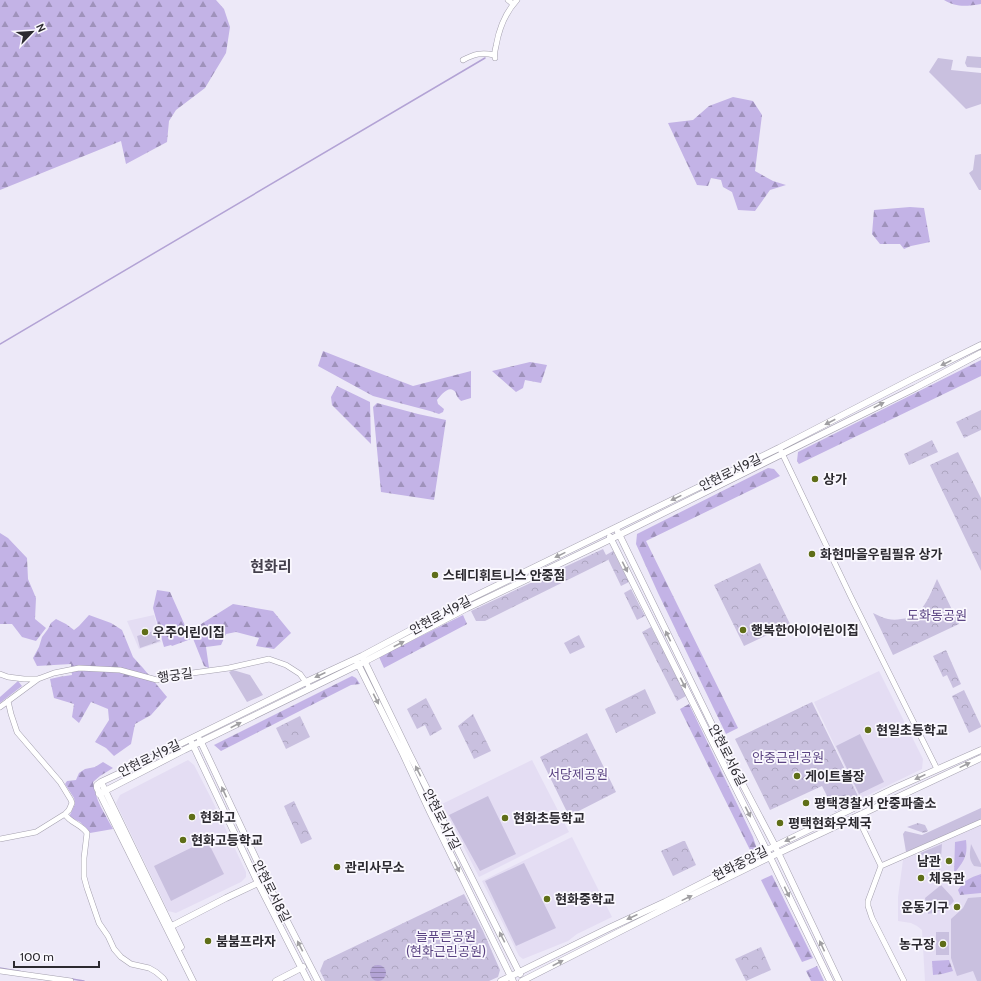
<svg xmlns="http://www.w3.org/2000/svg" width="981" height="981" font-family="Cabin,'Noto Sans KR',sans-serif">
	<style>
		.built { fill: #e4ddf3 }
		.grass { fill: #c9c0df }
		.forest { fill: url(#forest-firs) }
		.park { fill: url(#park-crowns) }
		.water { fill: url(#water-rules) }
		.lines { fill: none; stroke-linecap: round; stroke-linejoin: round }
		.stream { stroke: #b3a3d5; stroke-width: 1.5 }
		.minor-casing { stroke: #a4a0ae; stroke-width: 6 }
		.tertiary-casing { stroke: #a4a0ae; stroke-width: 7 }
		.minor { stroke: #fff; stroke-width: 5 }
		.tertiary { stroke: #fff; stroke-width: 6 }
		.oneway { fill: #a09fa2 }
		.poi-dot { fill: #5f6e18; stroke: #faf8fe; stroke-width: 1.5 }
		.labels { text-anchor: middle; stroke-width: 3.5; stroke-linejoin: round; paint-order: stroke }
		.street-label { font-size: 13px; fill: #2c2a30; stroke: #faf8fe }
		.poi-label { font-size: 13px; font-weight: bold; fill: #2c2a30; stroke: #faf8fe; text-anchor: start }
		.park-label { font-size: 13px; fill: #5b4483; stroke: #faf8fe }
		.quarter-label { font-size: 15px; font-weight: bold; fill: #44404c; stroke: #faf8fe }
	</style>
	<defs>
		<pattern id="forest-firs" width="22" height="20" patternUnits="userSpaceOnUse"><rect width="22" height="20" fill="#c3b3e6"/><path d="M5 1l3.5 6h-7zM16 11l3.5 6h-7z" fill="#9f92bb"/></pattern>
		<pattern id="park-crowns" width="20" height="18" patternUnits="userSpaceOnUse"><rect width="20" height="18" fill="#c9c0df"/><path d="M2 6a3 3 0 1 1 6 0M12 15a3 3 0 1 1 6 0" fill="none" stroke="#ada5c0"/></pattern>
		<pattern id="water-rules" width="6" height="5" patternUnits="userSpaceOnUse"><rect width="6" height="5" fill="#b3a3d5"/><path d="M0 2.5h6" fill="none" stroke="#9285ad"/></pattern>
	</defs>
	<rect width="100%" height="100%" fill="#ede9f8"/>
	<path class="built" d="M154,615L161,642L139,649L127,621Z
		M879,671L923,759L922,769L860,799L814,702Z
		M188,760L194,765L211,798L246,872V877L241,882L176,913L168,911L116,803L120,795Z
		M532,760L569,832L479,877L442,804Z
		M981,825V981H925L922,930L917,926L911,923L898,921V897L903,860Z
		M572,837L612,917L577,934L568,941L523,959L519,956L482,881Z"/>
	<path class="grass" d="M967,56L981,57V68L967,67L965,63Z
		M938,58L953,60L951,70L981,73V104L966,109L929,72Z
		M981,154V190H979L969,173L973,170L975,155Z
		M233,670L250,675L263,695L247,702L229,672Z
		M860,734L884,782L859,794L836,746Z
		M488,796L516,854L480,871L449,815Z
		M981,808V820L906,852L903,834L905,831L922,835Z
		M207,840L224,874L171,901L154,866Z
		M942,844L940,871L931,858L918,854Z
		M971,844L981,864V867L974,866C968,859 970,852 971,844Z
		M524,863L556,928L516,946L485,881Z
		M941,885L952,897L954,901C948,909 938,912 928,914L925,898Z
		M981,897V981H977L973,971L957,976L951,958V919L963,908L968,898Z
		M936,932H949V955H936Z"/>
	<path class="forest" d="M0,0H216L224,9L230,27L226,53L205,88L176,110L169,121L167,142L126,164L121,141L0,190Z
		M944,0H981V4C967,6 957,8 944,0Z
		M733,97L753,101L762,115L755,171L773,181L786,185L770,190L755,211L738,210L732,192L723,187L721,180L711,178L708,186L697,185L668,123L693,120L709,106Z
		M910,207L924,208L930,242L911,246L904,249L900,244H880L872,234L874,210Z
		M323,351L371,370L413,386L471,371V398L461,401C461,401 457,397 457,396C456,395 456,394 456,393C450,383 441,395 437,400L438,404L444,409L443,412L439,414L430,411L373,396L318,366Z
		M981,360V376L799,464L797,461L798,452Z
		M530,362L547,365L541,383L525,380L523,388L516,392L492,371Z
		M337,386L370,402L371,444L332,405L331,397Z
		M377,403L418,414L446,420L434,500L381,492L373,407Z
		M768,468L774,469L780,476L646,541L738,728L726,734L658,593L636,544L637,534Z
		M0,533L8,538L27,558L28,579L36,598L35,619L46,628L36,641L22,637L12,624H0Z
		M157,590L170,592L191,639L172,646L171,645L164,647L153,608Z
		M233,604L273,611L291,633L274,649L256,646L259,638L236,632L226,634L221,645L206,647L209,668L204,666L190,631Z
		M89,615L111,623L122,630L133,657L143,668L167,697L151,715L135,724L131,744L114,756L106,748L95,742L109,720L108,709L91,702L79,723L72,717L74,704L54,698L50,679L59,677L72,675L71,664L37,666L33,658L39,647L42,637L48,629L51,623L56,619L66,624L74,630L79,626Z
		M463,615L467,624L384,668L379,657Z
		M352,676L356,678L360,684L351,685L221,751L214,745Z
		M18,681L22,686L0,703V697Z
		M689,704L753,837L756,846V849L751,852L680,709Z
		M103,762L113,768L100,776L93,782C95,800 105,814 113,829L90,833L80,822L69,817L75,804L74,798L65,784L67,781L76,780L79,773L85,769L95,767Z
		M966,840C968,857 964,860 954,874L955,842Z
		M981,874V893L960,895L958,890C965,880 969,878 981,874Z
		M772,875L813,958L802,962L761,880Z
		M949,960L953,971L942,974L933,975L932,961Z
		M817,966L824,981H811L806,971Z"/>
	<path class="park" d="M981,410V430L964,438L956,422Z
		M932,440L938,452L909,465L904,454Z
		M958,452L981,498V571L930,465Z
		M603,549L606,555L613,551L629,582L621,586L608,559V560L485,621H476L471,611Z
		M760,563L790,624L744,646L714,585Z
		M937,579L959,624L893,655L873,613C878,615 883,618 888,619C892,620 897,620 901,619C923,617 929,597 937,579Z
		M631,589L645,616L637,620L624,593Z
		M651,627L686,696L677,701L642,632Z
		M157,630L160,641L140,648L137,636Z
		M579,635L585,647L570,654L564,643Z
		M946,650L961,684L953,688L947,675L943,677L933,656Z
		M645,689L656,713L616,733L605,709Z
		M964,690L981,726V727L969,733L952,696Z
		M426,698L442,729L430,736L425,725L417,729L407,709Z
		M812,702L860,800L835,812L822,786L770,810L735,739Z
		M473,714L491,751L474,759L458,726Z
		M300,716L310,737L286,749L276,728Z
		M587,733L616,792L569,816L540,757Z
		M294,801L312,839L301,844L284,806Z
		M918,823L925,825L928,831L924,833L907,827Z
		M683,841H685L696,865L673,876L661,851Z
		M464,894L483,931L500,970L498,977L489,981H325L320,971L324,961Z
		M761,947L771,970L746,981L735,959Z"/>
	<path class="water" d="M370 973a8 8 0 1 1 16 0a8 8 0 1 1-16 0Z"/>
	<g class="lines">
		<path class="stream" d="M0,344L485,58
			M0,968L23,972
			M72,979L84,981"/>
		<defs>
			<path id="minor" d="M508,0L513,4
				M495,58C494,54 495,50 496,46C499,29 505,13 517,0
				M463,60C474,54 482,52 494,55
				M781,451L851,597L937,769
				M0,674L8,677L24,679H38L54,673L79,668L120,670L157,680L185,674L229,668L269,659L286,665L300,674L308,685
				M0,707L38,679
				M65,814C70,823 81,824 87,833L84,858V877L87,888L99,923L108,936L114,949L121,957L131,964L149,968L156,972L163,978L165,981
				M857,816L881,866L868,901V906L872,918L904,981
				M0,839L36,832L65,814L69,810L72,803L71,800L60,782L17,732L11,714L8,701
				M881,866L981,822
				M0,971L71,981"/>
			<path id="tertiary" d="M618,532L721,743L774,844L839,981
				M610,537L770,857L830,981
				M363,658L409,753L520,974
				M357,662L403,754L430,812L513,981
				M200,740L266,880L318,981
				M192,743L258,883L308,981
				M101,782L181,947
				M99,794L184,750L364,662L467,608L611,539L915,388L981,353
				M168,928L226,898L258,883
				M193,981L97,788V785L101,782L133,767L306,682L362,656L463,602L779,448L912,379L981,345
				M276,981L303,967
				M501,981L609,928L665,902L767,850L895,788L981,750
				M522,981L668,907L770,857L981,758"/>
		</defs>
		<use href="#minor" class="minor-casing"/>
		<use href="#tertiary" class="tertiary-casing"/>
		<use href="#minor" class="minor"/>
		<use href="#tertiary" class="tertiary"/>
	</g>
	<defs><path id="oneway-solid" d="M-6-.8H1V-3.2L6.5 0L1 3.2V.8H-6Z"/></defs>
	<g class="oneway">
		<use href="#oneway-solid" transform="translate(946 363) rotate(154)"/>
		<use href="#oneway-solid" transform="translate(879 405) rotate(-27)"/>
		<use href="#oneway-solid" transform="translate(830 422) rotate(153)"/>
		<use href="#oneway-solid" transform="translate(676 498) rotate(154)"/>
		<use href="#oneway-solid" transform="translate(560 555) rotate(154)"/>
		<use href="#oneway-solid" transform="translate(625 567) rotate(63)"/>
		<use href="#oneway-solid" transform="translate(668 636) rotate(-116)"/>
		<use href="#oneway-solid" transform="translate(399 644) rotate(-27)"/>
		<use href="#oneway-solid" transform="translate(320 675) rotate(155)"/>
		<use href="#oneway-solid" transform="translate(683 683) rotate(63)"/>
		<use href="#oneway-solid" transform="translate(376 699) rotate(63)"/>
		<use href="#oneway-solid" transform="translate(236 725) rotate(-27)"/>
		<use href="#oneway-solid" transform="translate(965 765) rotate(-26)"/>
		<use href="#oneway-solid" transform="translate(418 771) rotate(-117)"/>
		<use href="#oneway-solid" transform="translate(920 777) rotate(155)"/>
		<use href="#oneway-solid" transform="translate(224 792) rotate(-115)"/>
		<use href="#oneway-solid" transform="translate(748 812) rotate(63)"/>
		<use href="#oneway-solid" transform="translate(790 839) rotate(155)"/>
		<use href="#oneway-solid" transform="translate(457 867) rotate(64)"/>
		<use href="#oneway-solid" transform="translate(787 892) rotate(64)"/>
		<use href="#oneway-solid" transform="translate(687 898) rotate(-26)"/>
		<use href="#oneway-solid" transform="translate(632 917) rotate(155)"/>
		<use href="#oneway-solid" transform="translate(502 937) rotate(-117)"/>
		<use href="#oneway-solid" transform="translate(300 946) rotate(-117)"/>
		<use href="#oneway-solid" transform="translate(822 946) rotate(-115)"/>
		<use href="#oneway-solid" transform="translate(558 963) rotate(-27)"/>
	</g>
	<g class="poi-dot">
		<circle cx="815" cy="479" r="4"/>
		<circle cx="812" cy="554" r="4"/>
		<circle cx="435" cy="575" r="4"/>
		<circle cx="743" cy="630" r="4"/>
		<circle cx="145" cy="632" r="4"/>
		<circle cx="868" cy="730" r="4"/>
		<circle cx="797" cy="776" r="4"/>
		<circle cx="806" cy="803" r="4"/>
		<circle cx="192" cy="817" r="4"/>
		<circle cx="505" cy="818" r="4"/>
		<circle cx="780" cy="823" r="4"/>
		<circle cx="183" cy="840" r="4"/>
		<circle cx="949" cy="861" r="4"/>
		<circle cx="337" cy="867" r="4"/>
		<circle cx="921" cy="878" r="4"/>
		<circle cx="547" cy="899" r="4"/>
		<circle cx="957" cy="907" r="4"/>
		<circle cx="208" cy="941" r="4"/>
		<circle cx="943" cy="944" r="4"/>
	</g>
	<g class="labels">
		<g class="street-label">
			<text transform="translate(730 472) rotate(-26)" y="5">안현로서9길</text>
			<text transform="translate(440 615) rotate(-28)" y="5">안현로서9길</text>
			<text transform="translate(175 675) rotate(-8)" y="5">행궁길</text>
			<text transform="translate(728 755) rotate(63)" y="5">안현로서6길</text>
			<text transform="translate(149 758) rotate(-26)" y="5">안현로서9길</text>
			<text transform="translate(442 819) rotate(63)" y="5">안현로서7길</text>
			<text transform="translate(740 863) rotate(-27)" y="5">현화중앙길</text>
			<text transform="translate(272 891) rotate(63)" y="5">안현로서8길</text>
		</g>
		<g class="poi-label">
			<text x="823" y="484">상가</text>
			<text x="820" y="559">화현마을우림필유 상가</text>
			<text x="443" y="580">스테디휘트니스 안중점</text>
			<text x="751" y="635">행복한아이어린이집</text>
			<text x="153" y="637">우주어린이집</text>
			<text x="876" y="735">현일초등학교</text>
			<text x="805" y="781">게이트볼장</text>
			<text x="814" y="808">평택경찰서 안중파출소</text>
			<text x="200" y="822">현화고</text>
			<text x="513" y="823">현화초등학교</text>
			<text x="788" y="828">평택현화우체국</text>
			<text x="191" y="845">현화고등학교</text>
			<text x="941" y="866" text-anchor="end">남관</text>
			<text x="345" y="872">관리사무소</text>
			<text x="929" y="883">체육관</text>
			<text x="555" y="904">현화중학교</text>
			<text x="949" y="912" text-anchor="end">운동기구</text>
			<text x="216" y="946">붐붐프라자</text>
			<text x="935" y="949" text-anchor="end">농구장</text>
		</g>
		<g class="park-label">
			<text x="937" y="620">도화동공원</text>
			<text x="788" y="762">안중근린공원</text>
			<text x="578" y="779">서당제공원</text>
			<text x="446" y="941">늘푸른공원<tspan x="446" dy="15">(현화근린공원)</tspan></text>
		</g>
		<g class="quarter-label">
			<text x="271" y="572">현화리</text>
		</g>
	</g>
	<g transform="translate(32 32) rotate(65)" stroke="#faf8fe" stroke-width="3" paint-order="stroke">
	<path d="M0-3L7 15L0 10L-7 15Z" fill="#2c2a30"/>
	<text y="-6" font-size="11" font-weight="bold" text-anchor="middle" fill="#2c2a30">N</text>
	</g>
	<path d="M14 961v6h85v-6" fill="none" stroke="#2c2a30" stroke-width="2"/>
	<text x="20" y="961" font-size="12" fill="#2c2a30" stroke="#faf8fe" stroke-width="3" paint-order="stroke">100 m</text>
</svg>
